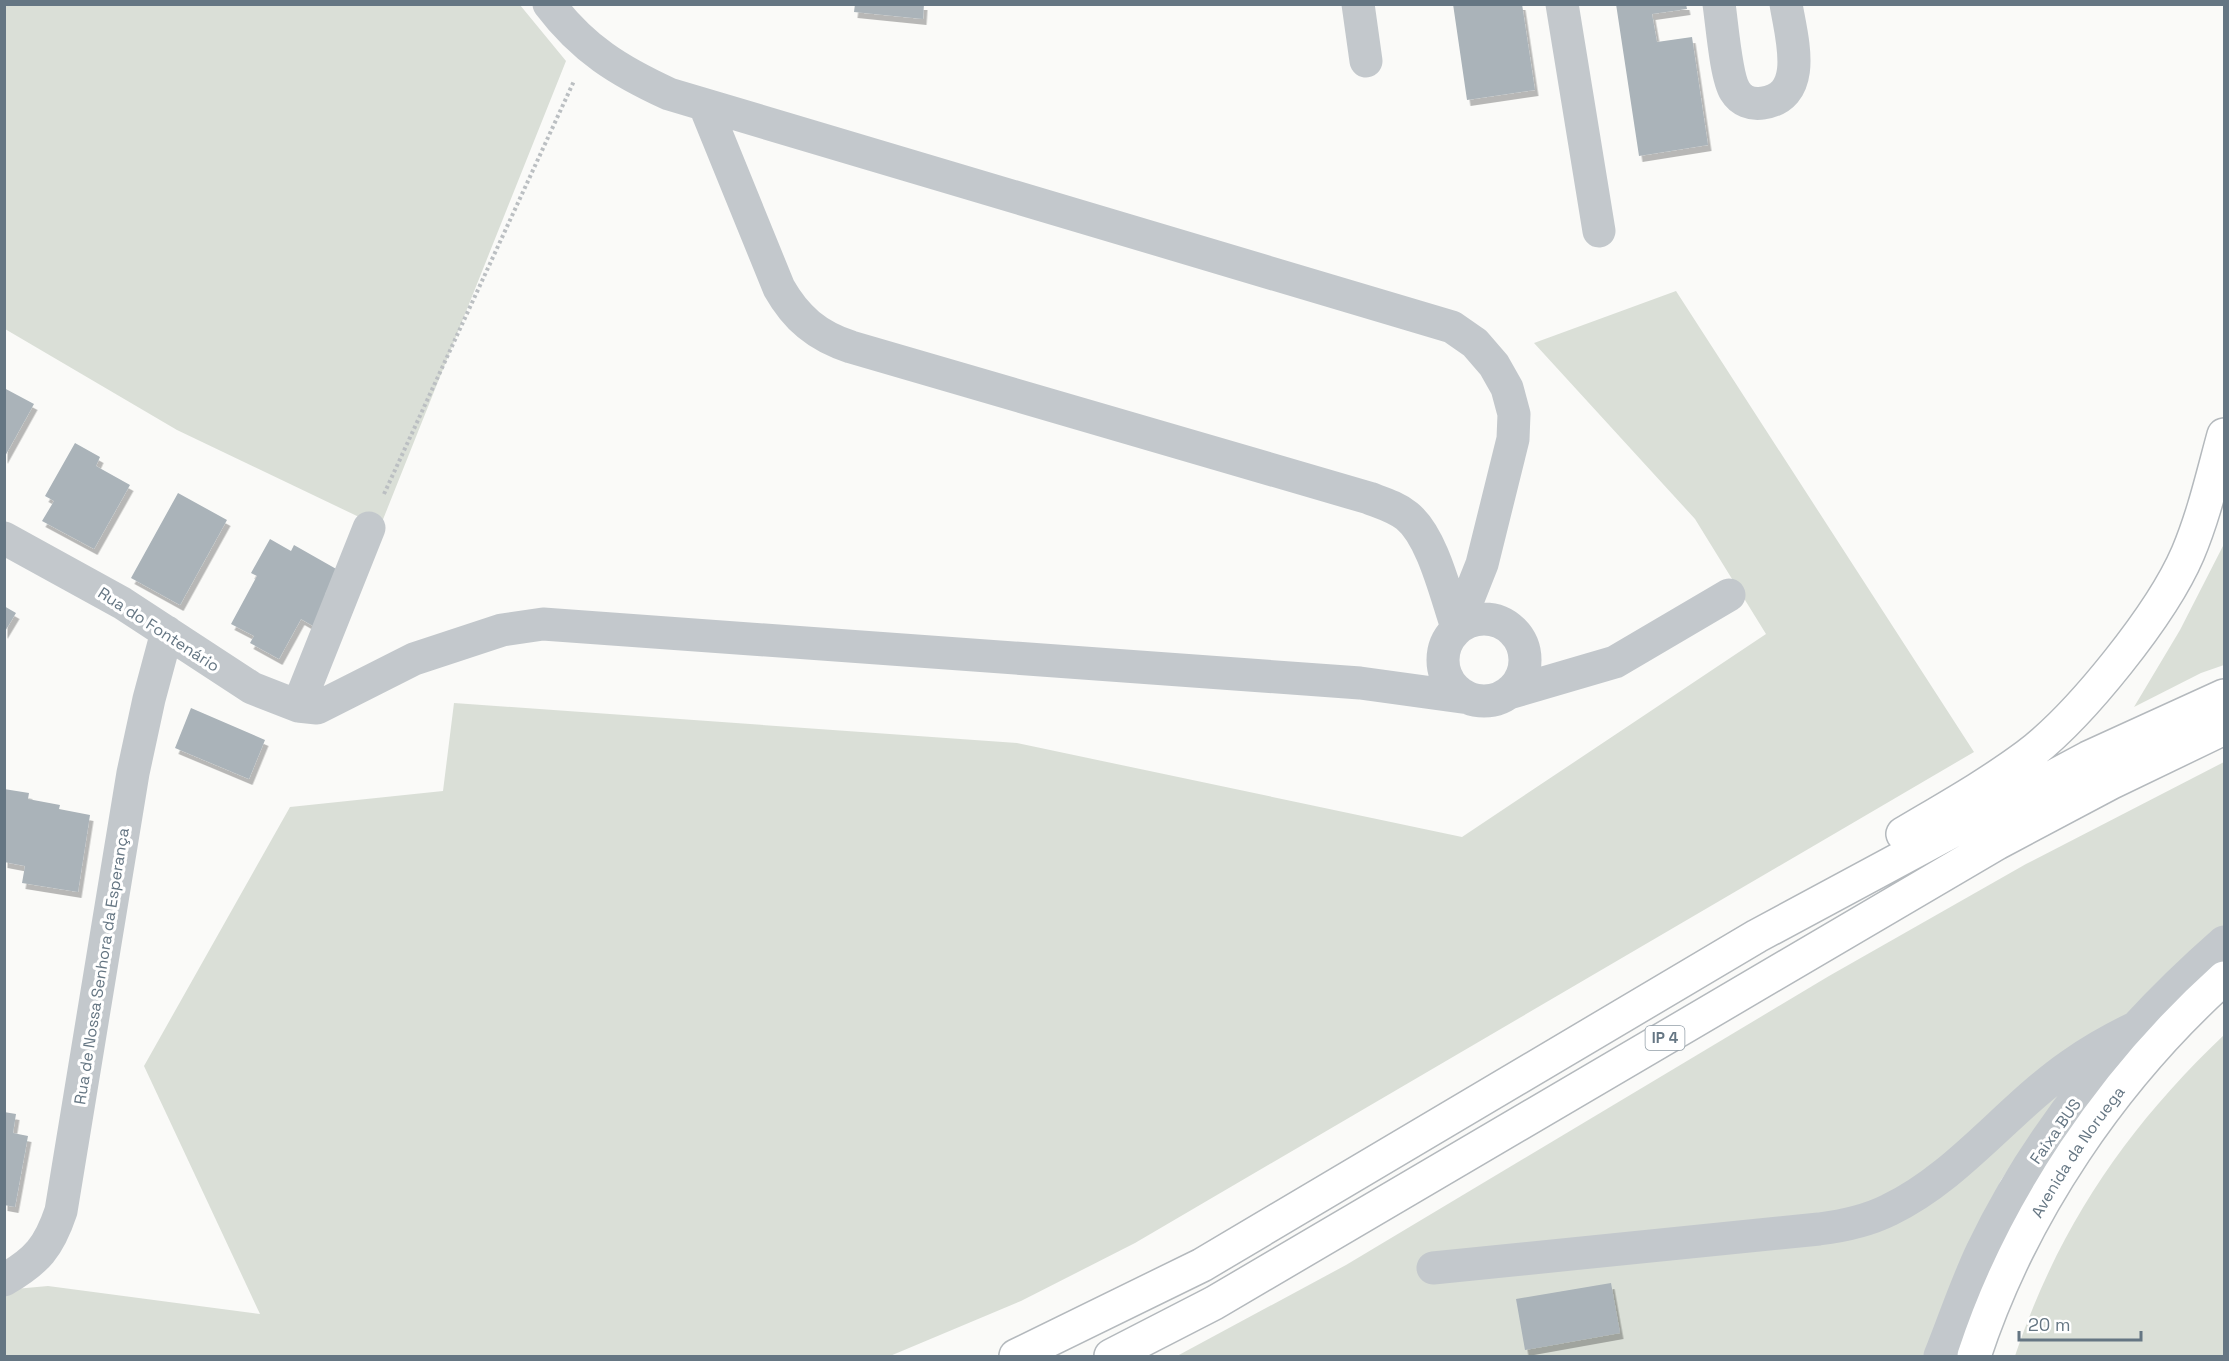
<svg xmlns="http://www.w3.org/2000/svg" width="2229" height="1361" font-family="'Space Grotesk',sans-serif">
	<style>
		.green { fill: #dadfd7 }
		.building { fill: #aab3b9; filter: url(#shadow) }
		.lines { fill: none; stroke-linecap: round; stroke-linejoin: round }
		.major-casing { stroke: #b5babe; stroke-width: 36 }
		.highway-casing { stroke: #b4b9bd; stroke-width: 36 }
		.path { stroke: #bbbfc2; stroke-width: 4; stroke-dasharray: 3 3; stroke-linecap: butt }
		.minor { stroke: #c3c8cc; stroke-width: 33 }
		.major { stroke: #fff; stroke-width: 33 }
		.highway { stroke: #fff; stroke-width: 33 }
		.labels { text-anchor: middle; stroke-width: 6; stroke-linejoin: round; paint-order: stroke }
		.shield { fill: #fff; stroke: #939fa8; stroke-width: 1.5 }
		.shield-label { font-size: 15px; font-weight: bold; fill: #657683 }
		.street-label { font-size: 16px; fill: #657683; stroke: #fff }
	</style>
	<defs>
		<filter id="shadow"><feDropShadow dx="3.5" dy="6" stdDeviation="0" flood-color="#0004"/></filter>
	</defs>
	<rect width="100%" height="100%" fill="#fafaf8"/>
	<path class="green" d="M5,5H520L566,61L380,527L177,430L5,329Z
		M1676,291L1974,752L1135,1243L1021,1301L890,1356H5L4,1290L48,1286L260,1314L144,1066L290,807L443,791L454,703L1017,743L1462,837L1766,634L1695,519L1534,343Z
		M2224,544V665L2201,673L2134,707L2180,630Z
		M2224,762V930L2065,1090L2001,1180L1966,1255L1927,1356H1177L1346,1265L1829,976L2026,864Z
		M2224,1035V1356H2015C2058,1228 2126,1128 2224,1035Z"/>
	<path class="building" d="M855,4H924L923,19L854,12Z
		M1453,4H1522L1535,90L1467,100Z
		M1616,4H1686L1687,9L1652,14L1657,42L1692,37L1708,145L1639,156Z
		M4,388L34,404L4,458Z
		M75,443L100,457L96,466L130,485L94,549L42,521L54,501L45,496Z
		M178,493L227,520L180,605L131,578Z
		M270,539L291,551L294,545L338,570L325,594L329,596L313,626L301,619L279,659L250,643L254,636L231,624L257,576L251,573Z
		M4,606L16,613L4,633Z
		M191,708L265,740L249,779L175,748Z
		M4,789L29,793L28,799L60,805L59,809L90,815L78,892L22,883L25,866L4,862Z
		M4,1112L16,1114L13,1133L28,1136L15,1207L4,1205Z
		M1611,1283L1620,1333L1525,1350L1516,1299Z"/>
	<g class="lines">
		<defs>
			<g id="major">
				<path id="s1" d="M1974,1356C2021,1213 2112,1079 2224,978"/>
			</g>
			<path id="highway" d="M1903,834C1945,809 1988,785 2027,756C2080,716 2162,614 2188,553C2204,515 2213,475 2224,435
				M1016,1356L1202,1265L1757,936L2088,758L2224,696
				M1111,1356L1214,1303L1997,843L2110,783L2224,728"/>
		</defs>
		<use href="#major" class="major-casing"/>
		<use href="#highway" class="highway-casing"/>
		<path class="path" d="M384,494L574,81"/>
		<path class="minor" d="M549,4C583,49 619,71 669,94L1452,327L1475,343L1494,365L1507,388L1514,414L1513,439L1482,564L1457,627
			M1358,4L1366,61
			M1562,4L1599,231
			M1719,4C1722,24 1726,77 1735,91C1741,101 1752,105 1763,103C1810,96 1791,36 1786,4
			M705,106L779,288C796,318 817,336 851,347L1369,498C1382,503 1396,507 1407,516C1433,537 1446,596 1457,627
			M4,538L122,603L252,688L298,706L317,708L414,659L502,630L543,624L1360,683L1469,698
			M1443 660a41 41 0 1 1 82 0a41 41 0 1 1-82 0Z
			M1509,693L1615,662L1729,595
			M298,706L369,528
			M1433,1268L1819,1229C1843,1226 1867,1221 1889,1210C1957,1178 2009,1108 2071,1065C2112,1036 2155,1018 2201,999
			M4,1280C37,1261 49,1247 61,1211L133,773L149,699L167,632
			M1940,1356C1954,1321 1966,1285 1982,1251C2039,1132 2126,1028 2224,942"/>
		<use href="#major" class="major"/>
		<use href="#highway" class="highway"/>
	</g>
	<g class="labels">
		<rect class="shield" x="1645.5" y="1026" width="39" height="24" rx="4.5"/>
		<g class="shield-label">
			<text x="1665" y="1043">IP 4</text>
		</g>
		<g class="street-label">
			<text transform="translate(159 629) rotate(33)" y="6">Rua do Fontenário</text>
			<text transform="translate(101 966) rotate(-81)" y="6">Rua de Nossa Senhora da Esperança</text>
			<text transform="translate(2055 1131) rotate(-55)" y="6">Faixa BUS</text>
			<text dy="6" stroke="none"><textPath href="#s1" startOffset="230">Avenida da Noruega</textPath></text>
		</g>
	</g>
	<rect width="2229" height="1361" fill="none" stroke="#657683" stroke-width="12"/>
	<path d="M2019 1331v9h122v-9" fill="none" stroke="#657683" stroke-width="3"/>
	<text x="2028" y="1331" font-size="18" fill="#657683" stroke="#ffffff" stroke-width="4.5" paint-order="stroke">20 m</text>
</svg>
